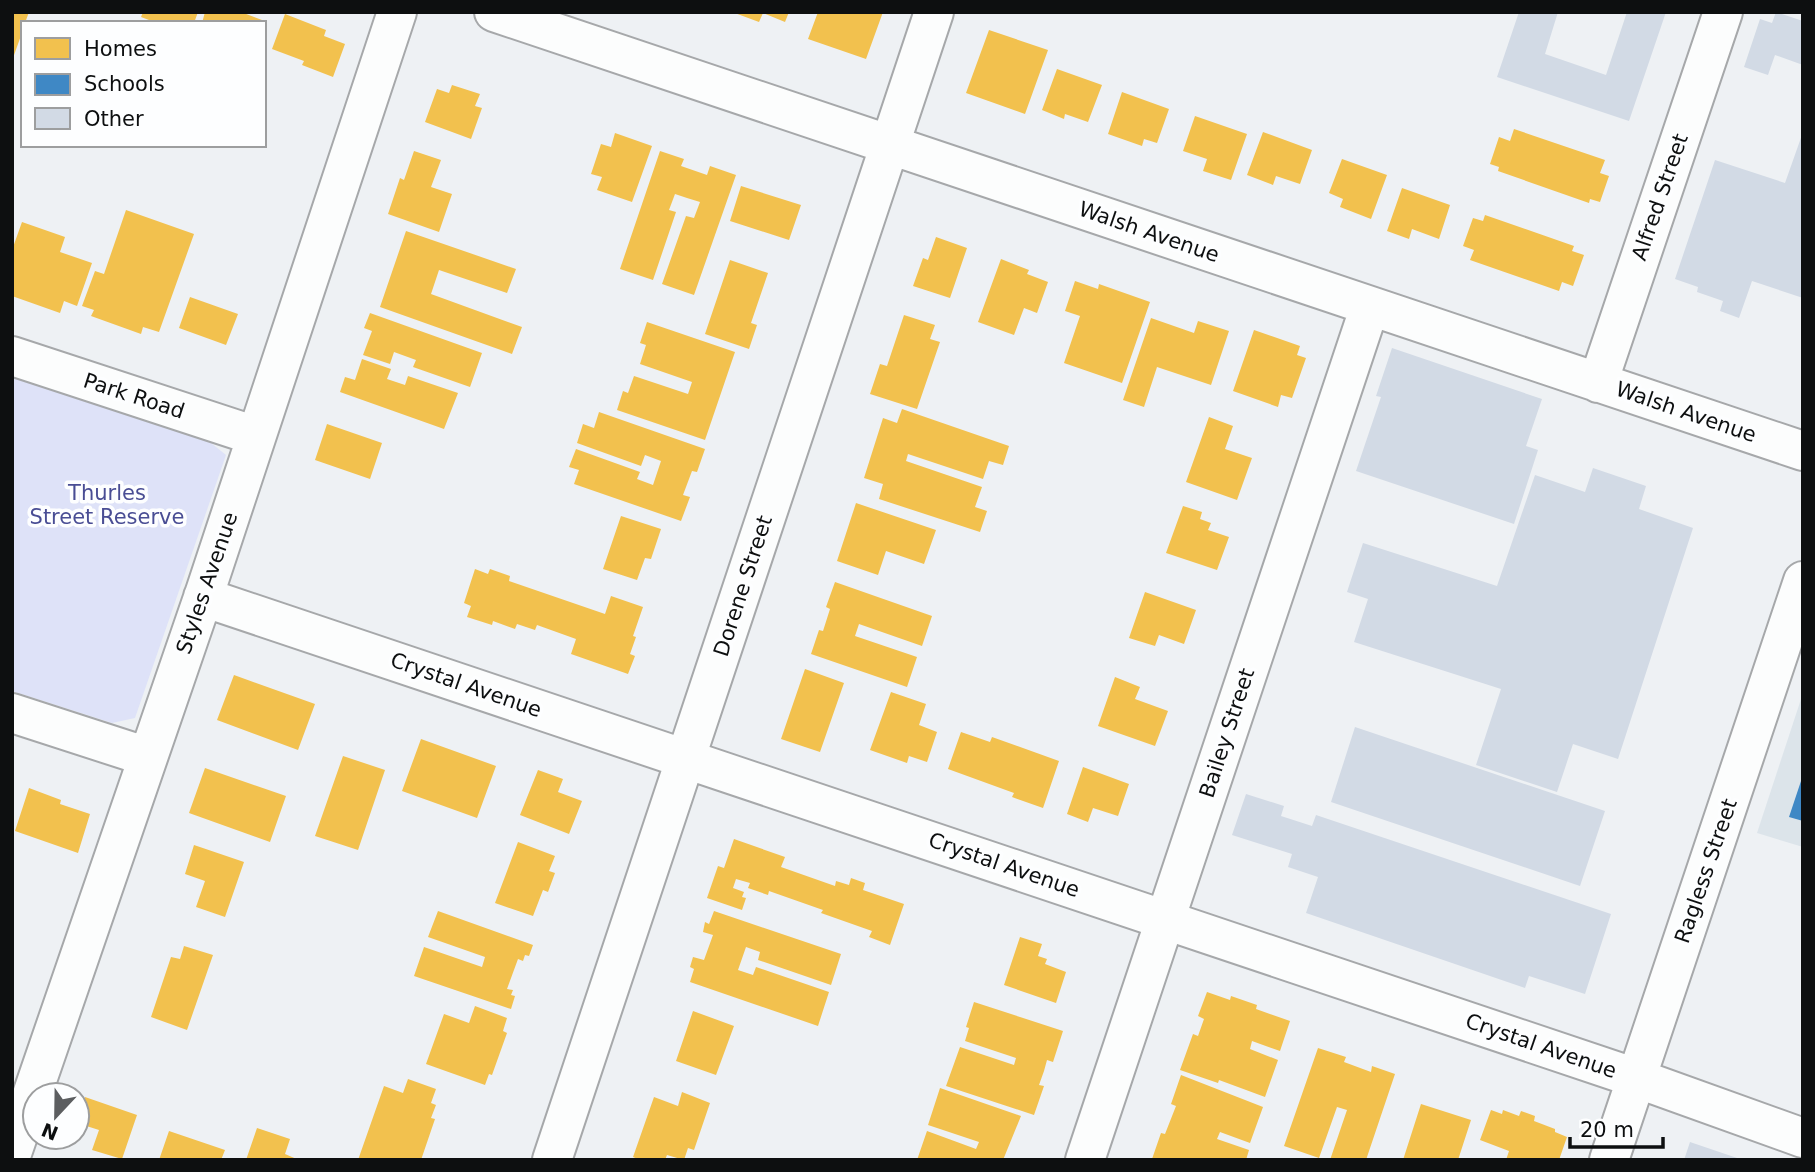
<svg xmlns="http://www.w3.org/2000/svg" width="1815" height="1172" font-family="'DejaVu Sans',sans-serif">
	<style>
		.built { fill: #dce4ea }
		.green { fill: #dee2f8 }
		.homes { fill: #f2c14e }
		.schools { fill: #3f88c5 }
		.building { fill: #d2dae5 }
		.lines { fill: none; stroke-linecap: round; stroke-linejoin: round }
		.minor-casing { stroke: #a6a8aa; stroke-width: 42 }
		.minor { stroke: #fcfdfd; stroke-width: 38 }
		.labels { text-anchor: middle; stroke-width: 7; stroke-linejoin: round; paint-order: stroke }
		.street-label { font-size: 21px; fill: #0d0f10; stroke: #fdfeff }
		.park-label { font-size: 21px; fill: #494d94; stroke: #fdfeff }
	</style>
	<rect width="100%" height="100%" fill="#eef1f4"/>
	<path class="built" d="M1803,693V847L1757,833Z"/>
	<path class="green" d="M12,373L201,435L226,455L135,718L112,723L12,691Z"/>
	<path class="homes" d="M12,12H29L25,23H23V30L13,58Z
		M143,12H198L194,23H157L141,17Z
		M205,12H241L262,20L261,23H202Z
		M732,12H789L785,22L763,13L759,22Z
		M818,12H883L866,59L808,39Z
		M285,14L326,30L324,36L345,44L333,77L302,65L304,61L272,49Z
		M989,30L1048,50L1025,114L966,93Z
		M1057,69L1102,85L1088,122L1065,114L1064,119L1042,110Z
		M452,85L480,94L475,106L482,108L471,139L425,122L437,89L449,93Z
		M1122,92L1169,109L1157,143L1144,139L1142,146L1108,134Z
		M1195,116L1247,134L1231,180L1203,171L1207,159L1183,151Z
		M1514,129L1605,160L1600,173L1609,176L1600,202L1590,199L1589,203L1498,171L1499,167L1490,164L1499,137L1510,141Z
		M1263,132L1312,150L1300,184L1276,176L1273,185L1247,175Z
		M615,133L652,146L632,202L597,190L602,177L591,174L601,144L611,147Z
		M414,151L441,160L431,187L452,194L439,232L388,214L400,178L404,180Z
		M660,151L684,159L681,166L707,175L710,166L736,175L694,295L662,284L686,216L694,218L700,202L687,198L675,194L669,210L676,212L653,280L620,269Z
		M1342,159L1387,175L1371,219L1340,207L1343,199L1329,193Z
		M741,186L801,205L789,240L730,221Z
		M1402,188L1450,205L1439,239L1412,229L1409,239L1387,231Z
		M126,210L194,234L159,332L143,327L141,334L91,316L94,310L82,306L95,271L104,274Z
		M1485,215L1574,246L1572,251L1584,255L1573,286L1562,282L1559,291L1470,260L1474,250L1463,246L1473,218L1483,221Z
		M22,222L65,237L60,252L92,263L77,306L64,301L60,313L12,296V250Z
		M406,231L516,269L507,293L439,270L431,294L522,327L512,354L380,307Z
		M936,237L967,248L950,298L913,286L923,258L928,260Z
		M1001,259L1029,270L1027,274L1048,282L1037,313L1024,308L1014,335L978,322Z
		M730,260L768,273L751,323L757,325L749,349L705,334Z
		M1075,281L1098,289L1099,284L1150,302L1122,383L1064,363L1080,316L1065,311Z
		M190,297L238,314L226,345L179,328Z
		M370,313L482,353L470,387L413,367L416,360L394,352L390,364L363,355L372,331L364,328Z
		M904,315L935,325L930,339L940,342L917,409L870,394L880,364L887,366Z
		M1151,318L1194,333L1198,321L1229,331L1211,385L1157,367L1144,407L1123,400Z
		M647,322L735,352L705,440L617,410L623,391L628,393L634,376L688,394L692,382L640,364L646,345L640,343Z
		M1254,330L1300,346L1297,355L1306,358L1292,398L1281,395L1278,407L1233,391Z
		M362,359L391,369L387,379L405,385L408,376L458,393L444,429L340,392L345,377L355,380Z
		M902,409L1009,446L1003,465L989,461L983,479L908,454L906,461L982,487L975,507L987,511L980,532L879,499L883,484L864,478L883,418L897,423Z
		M599,412L705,449L697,472L692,471L683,495L690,497L681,521L574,484L579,470L569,467L576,449L640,472L637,479L653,485L661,461L645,455L641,466L577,443L583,424L594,428Z
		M1209,417L1233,426L1225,449L1252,458L1237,500L1186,482Z
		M327,424L382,443L370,479L315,460Z
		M856,503L936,530L924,564L886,551L878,575L837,561Z
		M1183,506L1202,512L1200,519L1211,523L1208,530L1229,537L1217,570L1166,553Z
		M621,516L661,529L651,559L645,558L637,580L603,569Z
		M475,569L488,574L490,569L510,576L509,581L605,614L611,596L643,607L633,636L636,637L630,654L635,656L628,674L571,654L576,639L537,625L535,630L517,624L515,629L493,621L492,625L467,617L471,606L464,603Z
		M835,582L932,616L922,646L859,624L855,636L917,657L907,687L811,654L819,630L823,631L830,609L826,607Z
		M1145,592L1196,610L1184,644L1159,635L1155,646L1129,638Z
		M805,669L844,683L820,752L781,739Z
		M234,675L315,704L298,750L217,720Z
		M1115,677L1140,687L1135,699L1168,711L1155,746L1098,726Z
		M891,692L926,704L919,725L937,732L927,762L909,756L907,763L870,750Z
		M961,732L990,742L992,737L1059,761L1043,808L1012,797L1014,793L948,769Z
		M421,739L496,766L477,818L402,791Z
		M343,756L385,770L358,850L315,836Z
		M1083,767L1129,784L1118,816L1093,808L1088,822L1067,814Z
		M205,768L286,796L270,842L189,813Z
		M538,770L563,779L558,792L582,801L569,834L520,815Z
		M29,788L61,800L60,804L90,814L78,853L15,831Z
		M734,839L785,857L781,867L835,886L836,881L849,885L851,878L865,883L863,890L904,904L890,945L869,937L872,931L821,913L823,910L769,891L768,895L748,888L750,883L736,879L733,888L744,892L742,897L746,898L742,910L707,898L718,866L724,868Z
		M518,842L555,856L549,871L555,873L548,892L543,890L533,916L495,903Z
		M194,845L244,862L225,917L196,907L205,881L185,874Z
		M438,911L533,945L529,956L525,955L523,961L518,959L507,989L513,990L511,995L515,996L511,1009L414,976L424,947L482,967L485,957L428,937Z
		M714,911L841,954L831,985L758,960L760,952L746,947L738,970L753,975L756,967L829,992L818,1026L690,982L694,969L690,967L693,957L704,960L713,935L703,932L705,922L709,924Z
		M1020,937L1042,944L1038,956L1047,959L1045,964L1066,972L1056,1003L1004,985Z
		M184,946L213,955L187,1030L151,1017L171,957L180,959Z
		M1207,992L1230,1000L1231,996L1257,1005L1256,1009L1290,1021L1280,1051L1252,1041L1250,1049L1278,1060L1265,1097L1219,1080L1218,1083L1180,1070L1193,1034L1198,1036L1204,1019L1198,1016Z
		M974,1002L1063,1031L1053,1062L1047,1060L1044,1071L1039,1085L1044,1086L1034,1115L946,1086L960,1047L1014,1065L1016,1058L965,1041L969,1028L966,1027Z
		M475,1006L507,1018L503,1031L507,1033L492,1075L489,1074L485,1085L426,1064L444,1014L469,1023Z
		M693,1011L734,1026L716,1075L676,1061Z
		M1318,1048L1346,1057L1344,1062L1371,1072L1372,1066L1395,1074L1366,1160H1330L1347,1110L1337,1107L1319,1158L1284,1146Z
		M1181,1075L1263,1107L1250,1143L1220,1132L1217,1139L1249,1150L1246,1160L1152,1159L1161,1133L1165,1134L1176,1106L1171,1104Z
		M408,1079L436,1089L431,1103L436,1105L431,1118L435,1119L421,1160H358L384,1086L403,1093Z
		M940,1088L1021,1116L1003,1160H917L927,1131L976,1149L979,1142L928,1125Z
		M682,1092L710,1103L694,1150L688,1148L684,1160L667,1155L665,1160H640L633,1157L654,1097L678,1106Z
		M85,1097L137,1115L122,1159L92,1150L99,1130L77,1123Z
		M1421,1104L1471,1120L1458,1160H1403Z
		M1491,1110L1502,1114L1503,1110L1519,1116L1521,1111L1535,1116L1534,1121L1555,1129V1132L1567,1137L1559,1160H1506L1509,1151L1480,1140Z
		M257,1128L290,1139L285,1154L299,1160H246Z
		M169,1131L225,1150L221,1160H159Z"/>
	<path class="schools" d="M1802,778H1803V821L1789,817Z"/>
	<path class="building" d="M1519,12H1558L1545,54L1606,75L1627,12H1666L1629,121L1497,77Z
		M1776,12L1803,21V65L1775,55L1768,75L1744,67L1760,19L1772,23Z
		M1803,132V298L1752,281L1739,318L1720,311L1723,301L1697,292L1698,287L1675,279L1715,160L1785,183Z
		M1392,348L1542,399L1526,446L1538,450L1514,524L1356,471L1381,397L1376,396Z
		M1593,468L1646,486L1639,509L1693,528L1618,759L1573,744L1557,792L1476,765L1501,689L1354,642L1368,599L1347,592L1363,543L1497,586L1535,475L1585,492Z
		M1355,727L1605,811L1580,886L1331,802Z
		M1246,794L1284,806L1281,816L1312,826L1316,815L1611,914L1585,994L1529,976L1525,988L1306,913L1318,877L1288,867L1292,854L1232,835Z
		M1690,1142L1740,1159V1160H1684Z"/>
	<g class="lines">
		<defs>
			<path id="minor" d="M494,12L1803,451
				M12,356L256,436
				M1598,383L1723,12
				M203,597L1636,1078L1803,1138
				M12,713L148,757
				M12,1153L206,589L397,12
				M552,1160L934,12
				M1085,1160L1370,306
				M1609,1160L1803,581"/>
		</defs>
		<use href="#minor" class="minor-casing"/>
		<use href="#minor" class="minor"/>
	</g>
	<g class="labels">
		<g class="street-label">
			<text transform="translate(1660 197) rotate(-71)" y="7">Alfred Street</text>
			<text transform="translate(1149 232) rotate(19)" y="7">Walsh Avenue</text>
			<text transform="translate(134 396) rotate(18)" y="7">Park Road</text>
			<text transform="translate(1686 412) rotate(19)" y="7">Walsh Avenue</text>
			<text transform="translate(207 583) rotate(-71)" y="7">Styles Avenue</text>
			<text transform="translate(743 586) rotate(-72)" y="7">Dorene Street</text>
			<text transform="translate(466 685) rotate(19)" y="7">Crystal Avenue</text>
			<text transform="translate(1227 733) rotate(-72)" y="7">Bailey Street</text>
			<text transform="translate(1004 865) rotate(19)" y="7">Crystal Avenue</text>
			<text transform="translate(1706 871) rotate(-71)" y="7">Ragless Street</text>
			<text transform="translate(1541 1046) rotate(19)" y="7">Crystal Avenue</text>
		</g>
		<g class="park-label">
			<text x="107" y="500">Thurles<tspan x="107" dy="24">Street Reserve</tspan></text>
		</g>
	</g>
	<rect width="1815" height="1172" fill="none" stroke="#0d0f10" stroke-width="28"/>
	<rect x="21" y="21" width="245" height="126" fill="#fdfeff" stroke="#9d9e9f" stroke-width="2"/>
	<rect x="35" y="38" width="35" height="21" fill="#f2c14e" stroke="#9d9e9f" stroke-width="2"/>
	<text x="84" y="56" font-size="21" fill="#0d0f10">Homes</text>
	<rect x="35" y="74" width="35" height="21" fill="#3f88c5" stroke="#9d9e9f" stroke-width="2"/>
	<text x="84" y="91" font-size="21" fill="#0d0f10">Schools</text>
	<rect x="35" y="108" width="35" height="21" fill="#d2dae5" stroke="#9d9e9f" stroke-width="2"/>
	<text x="84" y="126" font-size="21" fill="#0d0f10">Other</text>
	<g transform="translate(56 1116) rotate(202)"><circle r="33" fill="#fdfeff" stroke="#9d9e9f" stroke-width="2"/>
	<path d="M0-5L12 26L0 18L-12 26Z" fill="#5c5e60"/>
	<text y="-10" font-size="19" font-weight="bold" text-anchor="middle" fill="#0d0f10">N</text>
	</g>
	<path d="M1570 1137v10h93v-10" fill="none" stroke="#0d0f10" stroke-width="3.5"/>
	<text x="1580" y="1137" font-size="21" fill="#0d0f10" stroke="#fdfeff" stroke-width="5" paint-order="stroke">20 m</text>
</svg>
